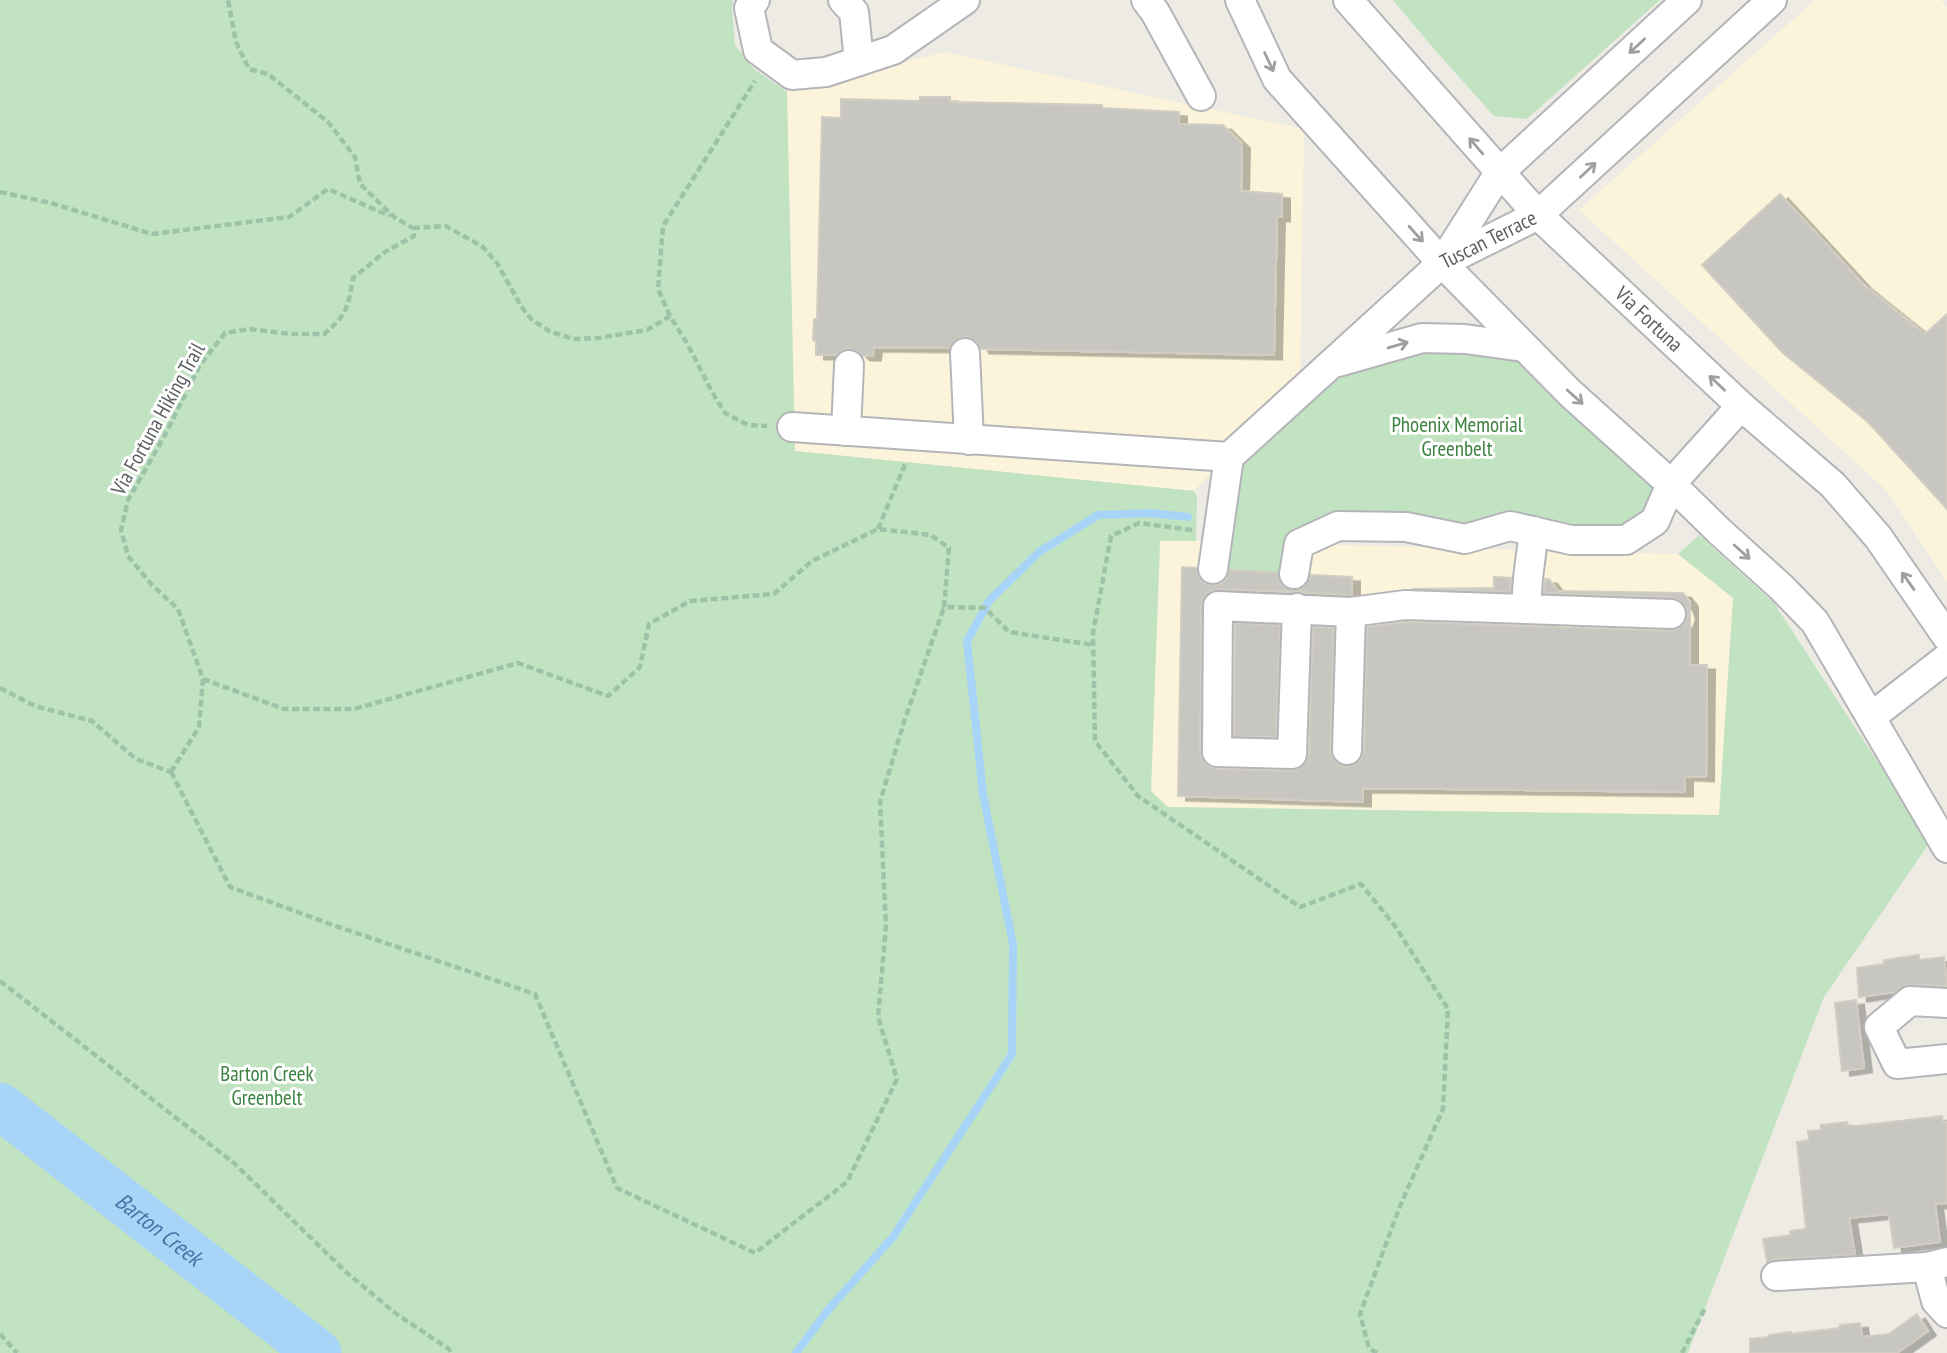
<svg xmlns="http://www.w3.org/2000/svg" width="1947" height="1353" font-family="'PT Sans Narrow',sans-serif">
	<style>
		.commercial { fill: #fbf4da }
		.green { fill: #c2e3c2 }
		.lines { fill: none; stroke-linecap: round; stroke-linejoin: round }
		.stream { stroke: #a8d4f8; stroke-width: 8 }
		.river { stroke: #a8d4f8; stroke-width: 47 }
		.building { fill: #c8c6c0; stroke: #d1cdc2; stroke-width: 2; filter: url(#shadow) }
		.minor-casing { stroke: #b4b5b9; stroke-width: 32 }
		.path { stroke: #9cc3a7; stroke-width: 4.5; stroke-dasharray: 7 3.5; stroke-linecap: butt }
		.minor { stroke: #fff; stroke-width: 28 }
		.oneway { stroke: #9d9fa1 }
		.labels { text-anchor: middle; stroke-width: 6; stroke-linejoin: round; paint-order: stroke }
		.street-label { font-size: 21px; fill: #5b5f63; stroke: #fff }
		.park-label { font-size: 21px; fill: #3c8240; stroke: #fff }
		.water-label { font-size: 23px; font-style: italic; fill: #4775a8; stroke: #fff }
	</style>
	<defs>
		<filter id="shadow"><feDropShadow dx="8" dy="4.5" stdDeviation="0" flood-color="#0004"/></filter>
	</defs>
	<rect width="100%" height="100%" fill="#edebe3"/>
	<path class="commercial" d="M1815,0H1941L1947,7V582L1887,491L1579,210Z
		M944,52L1304,129L1300,376L1194,491L795,451L787,92Z
		M1160,540L1678,554L1733,598L1719,815L1168,807L1151,791Z"/>
	<path class="green" d="M0,0H733L732,8L735,45L754,69L787,92L795,451L1194,491L1197,497L1196,541H1160L1151,791L1168,807L1719,815L1733,598L1678,554L1699,535L1774,603L1930,842L1824,997L1688,1353H0Z
		M1393,0H1660L1527,119L1494,116L1434,49Z
		M1422,338L1523,347L1671,484L1626,540L1406,527L1299,544L1294,574L1213,569L1229,457L1332,364Z"/>
	<g class="lines">
		<path class="stream" d="M796,1353L828,1310L893,1237L1012,1054L1013,944L983,794L967,641L989,601L1039,552L1098,515L1150,513L1188,517"/>
		<path class="river" id="s1" d="M0,1106L318,1353"/>
	</g>
	<path class="building" d="M920,97H950V102L1102,105V108L1179,112V124L1223,125L1242,144L1241,191L1282,194V217H1277L1274,355L981,349L979,344L973,339L965,336L956,339L949,348L874,347L873,356H862L857,351L849,348L842,350L836,355H816V341L813,340L814,319H817L822,117L841,118V99L920,101Z
		M1780,194L1864,285L1925,334L1947,314V509L1868,422L1783,353L1702,265Z
		M1182,567L1197,568L1198,576L1202,582L1211,585H1219L1226,580L1230,570L1278,573L1279,580L1283,586L1292,590L1300,589L1306,585L1311,575L1352,577V595H1350L1298,592L1219,589L1211,591L1204,597L1201,606L1200,752L1203,761L1209,766L1217,769L1292,771L1299,769L1306,763L1309,755L1313,627L1334,628L1330,750L1332,757L1338,764L1347,767L1354,765L1361,759L1364,750L1367,627L1406,622L1670,631L1679,628L1685,623L1688,615L1685,606L1679,600L1672,597L1544,593L1545,579H1549L1558,591L1683,593L1690,602V665H1707L1706,777L1685,776V792L1363,788V802L1178,796Z
		M1494,577L1511,578L1510,592L1412,589L1494,588Z
		M1235,623L1280,625L1276,737L1234,736Z
		M1919,955V960L1944,957L1947,986L1911,984L1900,988L1895,992L1859,997L1857,968L1884,964V960Z
		M1856,1000L1864,1068L1842,1071L1835,1003Z
		M1942,1116L1943,1122H1947V1203L1935,1204L1940,1242L1894,1248L1889,1214L1849,1218L1855,1255L1775,1259L1767,1262L1763,1239L1791,1235L1790,1231L1806,1229L1797,1142L1809,1140L1808,1131L1821,1130V1125L1847,1122V1125L1856,1126Z
		M1917,1314L1928,1331L1897,1353H1750V1339L1769,1337V1335L1791,1332V1334L1840,1328V1325L1860,1323L1862,1337L1889,1334Z"/>
	<g class="lines">
		<defs>
			<g id="minor">
				<path d="M755,0L749,8L758,50L792,75L826,72L893,50L965,0"/>
				<path d="M843,0L854,12L859,61"/>
				<path d="M1146,0L1155,12L1201,96"/>
				<path d="M1240,0L1277,79L1442,263L1570,393L1671,484L1719,531L1781,587L1815,622L1947,848"/>
				<path id="s2" d="M1348,0L1538,215L1741,406L1833,485L1878,537L1947,637"/>
				<path d="M1442,263L1499,173L1687,0"/>
				<path d="M965,353L969,440"/>
				<path d="M1338,362L1422,338L1465,339L1523,347"/>
				<path d="M792,427L1229,457"/>
				<path d="M846,431L849,365"/>
				<path id="s3" d="M1213,569L1229,457L1442,263L1538,215L1772,0"/>
				<path d="M1294,574L1299,544L1338,526L1406,527L1465,539L1510,526L1571,540H1626L1655,521L1671,484L1741,406"/>
				<path d="M1297,608L1292,754L1217,752L1218,606L1351,612"/>
				<path d="M1526,609L1528,578L1534,531"/>
				<path d="M1871,717L1947,658"/>
				<path d="M1347,750L1351,612L1405,605L1671,614"/>
				<path d="M1947,1003L1910,1001L1879,1027L1897,1064L1947,1059"/>
				<path d="M1947,1262L1927,1267L1936,1301L1947,1313"/>
				<path d="M1776,1276L1927,1267"/>
			</g>
		</defs>
		<use href="#minor" class="minor-casing"/>
		<path class="path" d="M0,192L51,203L152,234L289,217L328,189L390,216
			M413,228L446,226L483,247L497,263L521,306L531,319L549,331L573,339L598,338L647,330L670,316L687,343L712,392L725,413L748,425L767,426
			M670,316L658,289L663,226L755,81
			M878,529L906,462
			M1192,530L1139,523L1111,536L1093,633L1095,741L1138,796L1300,907L1361,884L1395,926L1448,1009L1443,1109L1400,1206L1360,1314L1369,1348L1377,1353
			M203,679L284,709H354L518,663L608,696L640,667L649,624L690,601L774,594L812,561L878,529L931,535L949,548L944,607L985,608L1009,632L1093,645
			M0,688L35,706L92,721L136,759L171,772
			M171,772L230,887L330,924L535,994L617,1188L755,1253L847,1182L897,1079L878,1017L886,926L880,802L904,722L944,607
			M171,772L199,727L203,679L178,609L152,585L128,556L121,530L128,500L165,435L200,365L225,333L249,329L291,334H324C347,315 348,307 353,278L385,252L414,236L413,228L394,217L360,184L355,157L328,122L268,74L249,69L236,42L228,0
			M0,981L234,1163L345,1271L395,1313L449,1349L451,1353
			M0,1334L17,1353
			M1682,1353L1705,1308"/>
		<use href="#minor" class="minor"/>
	</g>
	<defs><path id="oneway-shaft" d="M-6 0H5M1.5-3L5.5 0L1.5 3" fill="none" stroke-width="1.6" stroke-linecap="round" stroke-linejoin="round" transform="scale(1.75)"/></defs>
	<g class="oneway">
		<use href="#oneway-shaft" transform="translate(1637 46) rotate(137)"/>
		<use href="#oneway-shaft" transform="translate(1269 62) rotate(65)"/>
		<use href="#oneway-shaft" transform="translate(1476 146) rotate(-131)"/>
		<use href="#oneway-shaft" transform="translate(1588 170) rotate(-43)"/>
		<use href="#oneway-shaft" transform="translate(1416 234) rotate(48)"/>
		<use href="#oneway-shaft" transform="translate(1398 345) rotate(-16)"/>
		<use href="#oneway-shaft" transform="translate(1717 383) rotate(-137)"/>
		<use href="#oneway-shaft" transform="translate(1575 397) rotate(42)"/>
		<use href="#oneway-shaft" transform="translate(1742 552) rotate(42)"/>
		<use href="#oneway-shaft" transform="translate(1908 581) rotate(-125)"/>
	</g>
	<g class="labels">
		<g class="street-label">
			<text dy="7" stroke="none"><textPath href="#s3" startOffset="453">Tuscan Terrace</textPath></text>
			<text dy="7" stroke="none"><textPath href="#s2" startOffset="439">Via Fortuna</textPath></text>
			<text transform="translate(158 419) rotate(-61)" y="7">Via Fortuna Hiking Trail</text>
		</g>
		<g class="park-label">
			<text x="1457" y="432">Phoenix Memorial<tspan x="1457" dy="24">Greenbelt</tspan></text>
			<text x="267" y="1081">Barton Creek<tspan x="267" dy="24">Greenbelt</tspan></text>
		</g>
		<g class="water-label">
			<text dy="8" stroke="none"><textPath href="#s1" startOffset="201">Barton Creek</textPath></text>
		</g>
	</g>
</svg>
